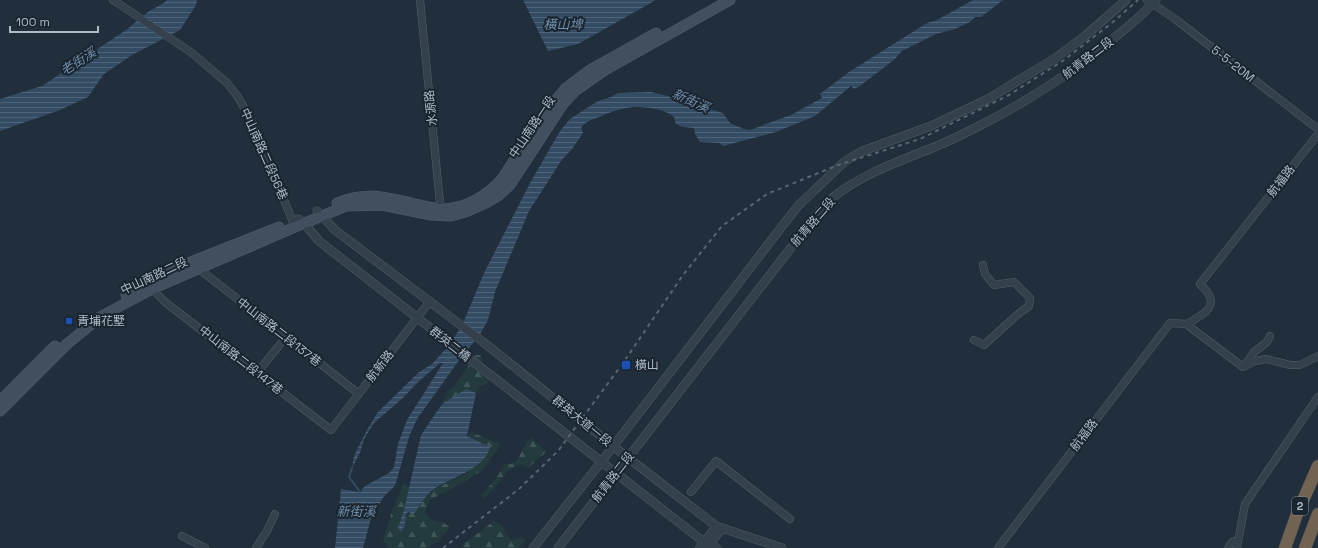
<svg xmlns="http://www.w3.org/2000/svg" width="1318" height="548" font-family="'Space Grotesk','Noto Sans TC',sans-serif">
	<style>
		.forest { fill: url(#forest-firs) }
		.water { fill: url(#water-rules) }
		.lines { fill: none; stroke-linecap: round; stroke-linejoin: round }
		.stream { stroke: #344c63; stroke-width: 2 }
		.minor-casing { stroke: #525e69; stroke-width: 8 }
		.tertiary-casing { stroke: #525e69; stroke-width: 9 }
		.secondary-casing { stroke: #525e69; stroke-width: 11 }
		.motorway-casing { stroke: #3f4b56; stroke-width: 13 }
		.minor { stroke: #34404b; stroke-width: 7 }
		.tertiary { stroke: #34404b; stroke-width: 8 }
		.secondary { stroke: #424f5e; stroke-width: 10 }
		.motorway { stroke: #716251; stroke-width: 12 }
		.rail { stroke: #566572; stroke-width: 2; stroke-dasharray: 4 4; stroke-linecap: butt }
		.transit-dot { fill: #1a4fb4; stroke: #1a2530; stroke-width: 1.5 }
		.labels { text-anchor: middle; stroke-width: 4; stroke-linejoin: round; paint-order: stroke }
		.shield { fill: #1a2530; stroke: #828e9a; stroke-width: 1 }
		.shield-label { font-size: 11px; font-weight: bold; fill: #afbbc7 }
		.street-label { font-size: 12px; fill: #afbbc7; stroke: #1a2530 }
		.poi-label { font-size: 12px; fill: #afbbc7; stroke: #1a2530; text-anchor: start }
		.water-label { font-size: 13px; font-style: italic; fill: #6f8fac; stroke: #1a2530 }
	</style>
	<defs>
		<pattern id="forest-firs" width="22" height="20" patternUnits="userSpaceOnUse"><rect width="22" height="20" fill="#233b3c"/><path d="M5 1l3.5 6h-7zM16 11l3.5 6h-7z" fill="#405557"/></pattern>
		<pattern id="water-rules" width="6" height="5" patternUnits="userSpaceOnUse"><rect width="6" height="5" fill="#344c63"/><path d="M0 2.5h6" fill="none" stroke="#4f6478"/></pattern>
	</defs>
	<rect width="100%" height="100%" fill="#212e3b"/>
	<path class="forest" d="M476,355H480L483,359L478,365L490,378L487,384L481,386L476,393L466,389L442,404L449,390L454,386Z
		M471,432L501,444L487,464L481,471L463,483L430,500L425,512L432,520L444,523L450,527L438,542L426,548H389L386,546L383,538L396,500L405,483L409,488L404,510L398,528L405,525L406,513L409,511L414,514L425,498L433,490L467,473L490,447L467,436Z
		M532,438L546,452L528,468L520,464L507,471L499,483L484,498L481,496L497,477L505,464C522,467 520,444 532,438Z
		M494,521L502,526L511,540L521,537L526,539L519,548H465L462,545Z"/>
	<path class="water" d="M167,0H197L196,5L180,30L132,55L104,74L88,97L60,110L0,131V99L42,86L126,30L148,12L165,2Z
		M523,0H656L578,44L548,51Z
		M973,0H1003L981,17H975L970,22L955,29L936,34L902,51L895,59L860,86L854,89L851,86L815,116L776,132L723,146L720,143L700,142L695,134L694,128L683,127L676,124L674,117C665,108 638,105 626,108C616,110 608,113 599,117C591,120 586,121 581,128L583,133L572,149L561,161L529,211L495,292L488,320L479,336L462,356L417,419L409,437L395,486L385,495L372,515L363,548H335L341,489L360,492L365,486L389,473L394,467L398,444L407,420L443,363H440L417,383L403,398L374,423L364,439L360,453L352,468L354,456L367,430L378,412L419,372L432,364L450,344L463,323L485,271L530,183L560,131L570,119L598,101L611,97L618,93L651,92L684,100L699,106L723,113L730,123L744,129L750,130L791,115L822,98L820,94L849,72L927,23L937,20Z
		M466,389L476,393L467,436L490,447C485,469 450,478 434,489C425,495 420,506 414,514L409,512L406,513L405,525L401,532L398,528L404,510L421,435L442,404Z"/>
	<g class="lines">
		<path class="stream" d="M352,468L349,477L360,492"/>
		<defs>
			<path id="minor" d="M113,0L192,53L227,83L238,97L253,124L295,227
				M420,0L441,213
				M1147,0L1175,19L1318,129
				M199,269L359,394
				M152,289L165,302L331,430L430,301
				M1186,324L1243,367L1255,361L1266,359L1290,365H1300L1318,356
				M974,340L984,345L1017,315L1029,306L1030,298L1014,282L994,285L985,274L983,265
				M1245,365L1254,352L1267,342L1270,336
				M257,373L286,337
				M691,492L716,461L790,519
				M182,536L205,548
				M256,548L267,531L275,514
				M699,548L716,526
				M707,548L723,528
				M998,548L1170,323C1175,323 1181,324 1186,324C1190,323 1196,318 1200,316C1216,306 1213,296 1200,284L1318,134
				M1228,548L1232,542L1238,540
				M1237,548L1245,504L1318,397"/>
			<path id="tertiary" d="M317,211L335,230L487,345L613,446L716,526L782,548
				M298,219L304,223L319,241L704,542L717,548
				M533,548L602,461L780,229L798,206L844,162L860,152L931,126L988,99L1054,59L1085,36L1126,0
				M558,548L797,240C808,226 819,210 832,198C862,174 897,162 932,148C948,142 963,134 979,126C1023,104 1065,77 1104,46C1122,32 1141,17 1156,0"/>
			<path id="secondary" d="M337,203C366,191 386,197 415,204C424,206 434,209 443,209C466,208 487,196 502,179L543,116L565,89L590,70L656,33
				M126,295C139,287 152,282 163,273L279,227
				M0,401L55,346
				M0,411L67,344L100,317L152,289L288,230L346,206L382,205L431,215L451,216L468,211L486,203L498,196L510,185L563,104L575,91L605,70L730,0"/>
			<path id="motorway" d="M1285,548L1297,514L1318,466
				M1305,548L1318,514"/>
		</defs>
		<use href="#minor" class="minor-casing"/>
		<use href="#tertiary" class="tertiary-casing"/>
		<use href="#secondary" class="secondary-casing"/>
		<use href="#motorway" class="motorway-casing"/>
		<use href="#minor" class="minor"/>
		<use href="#tertiary" class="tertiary"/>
		<use href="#secondary" class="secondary"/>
		<use href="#motorway" class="motorway"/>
		<path class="rail" d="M443,548L519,489L558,451L623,363L683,275L722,226L767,194L838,165L920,139L1009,95L1064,60L1113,22L1138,0"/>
	</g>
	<g class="transit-dot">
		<rect x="65" y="317" width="8" height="8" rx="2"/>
		<rect x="621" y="360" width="10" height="10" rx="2"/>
	</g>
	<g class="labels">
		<rect class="shield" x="1292" y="497" width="16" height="18" rx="3"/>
		<g class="shield-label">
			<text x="1300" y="510">2</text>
		</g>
		<g class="street-label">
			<text transform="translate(1088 58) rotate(-37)" y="4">航青路二段</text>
			<text transform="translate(1233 64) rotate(38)" y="4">5-5-20M</text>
			<text transform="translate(431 108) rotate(-96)" y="4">水源路</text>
			<text transform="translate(532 127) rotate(-56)" y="4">中山南路一段</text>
			<text transform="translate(264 154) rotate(66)" y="4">中山南路二段56巷</text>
			<text transform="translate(1281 181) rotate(-52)" y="4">航福路</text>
			<text transform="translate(813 222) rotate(-49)" y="4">航青路二段</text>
			<text transform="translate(154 276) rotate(-25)" y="4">中山南路二段</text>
			<text transform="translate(279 332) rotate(38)" y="4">中山南路二段137巷</text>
			<text transform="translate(450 344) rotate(38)" y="4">群英二橋</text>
			<text transform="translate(241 360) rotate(38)" y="4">中山南路二段147巷</text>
			<text transform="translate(380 366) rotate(-52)" y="4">航新路</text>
			<text transform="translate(582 421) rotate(39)" y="4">群英大道一段</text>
			<text transform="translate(1084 435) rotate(-53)" y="4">航福路</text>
			<text transform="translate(613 477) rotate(-52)" y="4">航青路二段</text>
		</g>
		<g class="poi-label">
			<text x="77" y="325">青埔花墅</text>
			<text x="635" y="369">橫山</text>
		</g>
		<g class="water-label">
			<text x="563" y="29">橫山埤</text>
			<text transform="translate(78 61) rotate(-33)" y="5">老街溪</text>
			<text transform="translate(691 100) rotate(24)" y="5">新街溪</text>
			<text x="356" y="516">新街溪</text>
		</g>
	</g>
	<path d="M10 26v6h88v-6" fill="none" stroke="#afbbc7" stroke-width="2"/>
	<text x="16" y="26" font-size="12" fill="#afbbc7" stroke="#1a2530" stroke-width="3" paint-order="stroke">100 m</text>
</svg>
